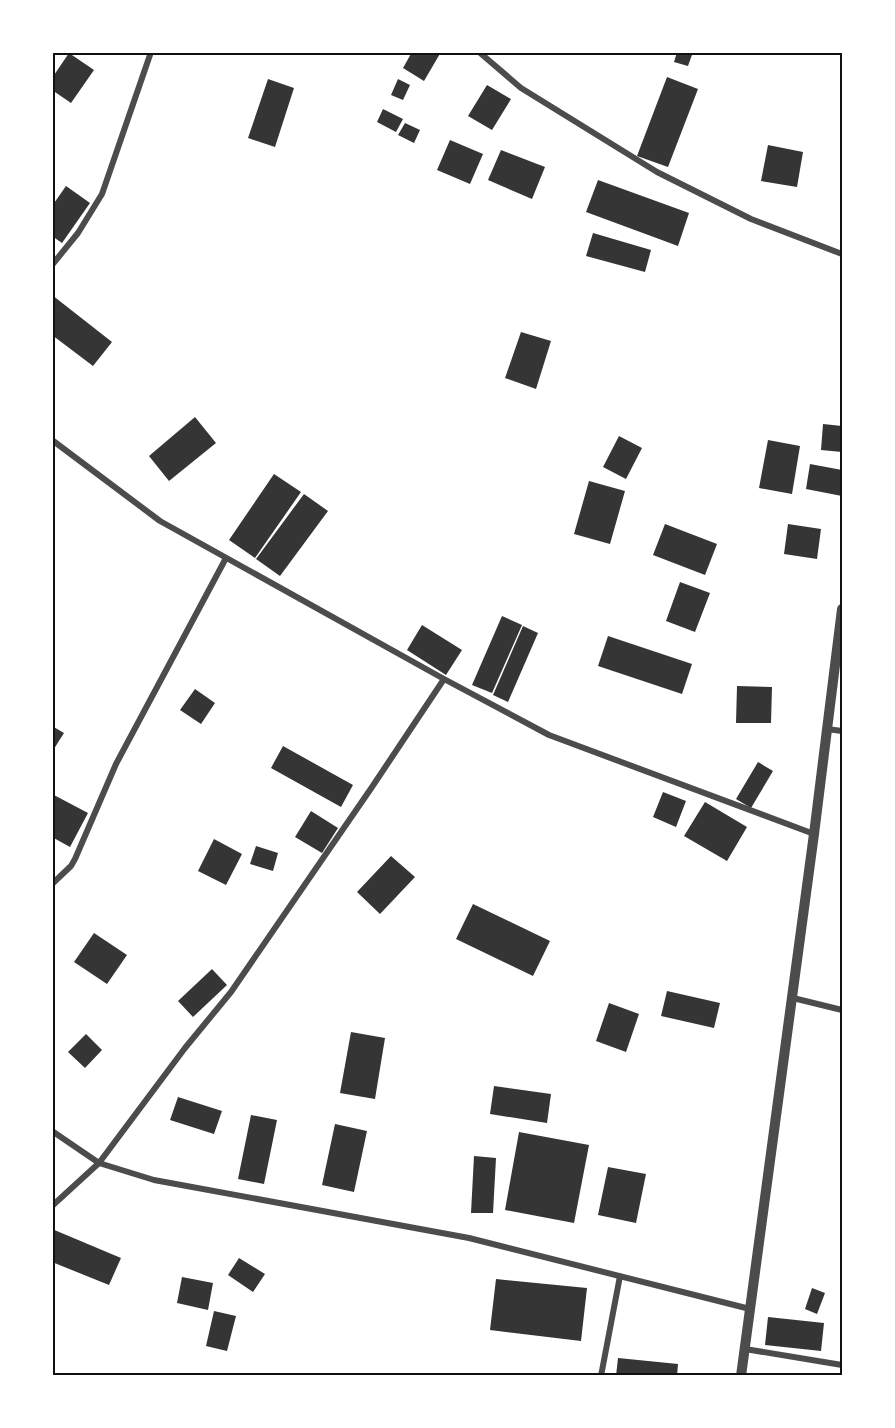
<svg xmlns="http://www.w3.org/2000/svg" width="895" height="1428" font-family="'Varela Round',sans-serif">
	<style>
		.building { fill: #353535 }
		.lines { fill: none; stroke-linecap: round; stroke-linejoin: round }
		.minor { stroke: #4c4c4c; stroke-width: 6 }
		.tertiary { stroke: #4c4c4c; stroke-width: 10 }
		.neatline { fill: none; stroke: #111; stroke-width: 2 }
	</style>
	<rect width="100%" height="100%" fill="#fff"/>
	<path class="building" d="M412,52H441L424,81L403,68Z
		M677,52H693L688,66L674,62Z
		M69,53L94,70L71,103L52,90V78Z
		M667,77L698,89L668,167L637,156Z
		M268,79L294,88L275,147L248,138Z
		M398,79L410,85L403,100L391,95Z
		M487,85L511,99L492,130L468,116Z
		M383,109L403,119L396,132L377,122Z
		M405,123L420,130L414,143L398,135Z
		M450,140L483,154L470,184L437,170Z
		M768,145L803,152L797,187L761,181Z
		M501,150L545,167L532,199L488,180Z
		M598,180L689,213L678,246L586,212Z
		M66,186L90,203L62,243L52,236V206Z
		M593,233L651,250L645,272L586,256Z
		M52,295L112,342L93,366L52,335Z
		M521,332L551,341L536,389L505,378Z
		M195,417L216,443L169,481L149,456Z
		M823,424L842,426V452L821,450Z
		M619,436L642,448L626,479L603,467Z
		M768,440L800,446L792,494L759,488Z
		M810,464L842,470V496L806,489Z
		M274,474L301,492L255,558L229,540Z
		M589,481L625,491L610,544L574,534Z
		M304,494L328,511L280,576L256,559Z
		M665,524L717,544L705,575L653,555Z
		M788,524L821,529L817,559L784,554Z
		M680,582L710,593L695,632L666,621Z
		M502,616L522,625L492,693L472,685Z
		M422,625L462,650L446,675L407,650Z
		M523,626L538,633L508,702L493,695Z
		M608,636L692,664L682,694L598,666Z
		M737,686L772,687L771,723H736Z
		M195,689L215,703L201,724L180,710Z
		M52,726L64,733L52,752Z
		M283,746L353,785L341,807L271,768Z
		M758,762L773,771L751,808L736,799Z
		M663,792L686,801L676,827L653,817Z
		M52,794L88,813L70,847L52,837Z
		M705,802L747,827L727,861L684,836Z
		M311,811L338,828L322,853L295,837Z
		M214,839L242,854L226,885L198,871Z
		M256,846L278,853L273,871L250,864Z
		M391,856L415,877L380,914L357,892Z
		M473,904L550,941L533,976L456,939Z
		M94,933L127,955L107,984L74,962Z
		M212,969L227,985L193,1017L178,1001Z
		M667,991L720,1003L714,1028L661,1016Z
		M609,1003L639,1014L626,1052L596,1041Z
		M351,1032L385,1038L375,1099L340,1093Z
		M86,1034L102,1050L85,1068L68,1052Z
		M494,1086L551,1094L547,1123L490,1114Z
		M178,1097L222,1111L214,1134L170,1120Z
		M251,1115L277,1120L264,1184L238,1179Z
		M335,1124L367,1131L354,1192L322,1185Z
		M519,1132L589,1145L574,1223L505,1210Z
		M474,1156L496,1158L493,1213H471Z
		M608,1167L646,1174L636,1223L598,1215Z
		M52,1229L121,1258L109,1285L52,1262Z
		M239,1258L265,1274L253,1292L228,1275Z
		M182,1277L213,1283L208,1310L177,1303Z
		M496,1279L587,1288L581,1341L490,1330Z
		M812,1288L825,1293L817,1314L805,1309Z
		M214,1311L236,1316L227,1351L206,1346Z
		M768,1317L824,1323L821,1351L765,1345Z
		M618,1358L678,1364L677,1376H616Z"/>
	<g class="lines">
		<path class="minor" d="M479,52L521,88L657,172L751,219L842,254
			M52,265L78,233L102,194L151,52
			M52,440L160,521L444,679L549,735L814,834
			M827,729L842,731
			M52,884L71,866L75,859L116,764L226,558
			M793,998L842,1010
			M52,1131L99,1163L154,1180L469,1238L750,1309
			M52,1206L99,1163L185,1048L231,992L372,787L444,679
			M745,1349L842,1365
			M601,1376L620,1276"/>
		<path class="tertiary" d="M741,1376L814,834L842,609"/>
	</g>
	<rect width="895" height="1428" fill="none" stroke="#ffffff" stroke-width="108"/>
	<rect x="54" y="54" width="787" height="1320" class="neatline"/>
</svg>
